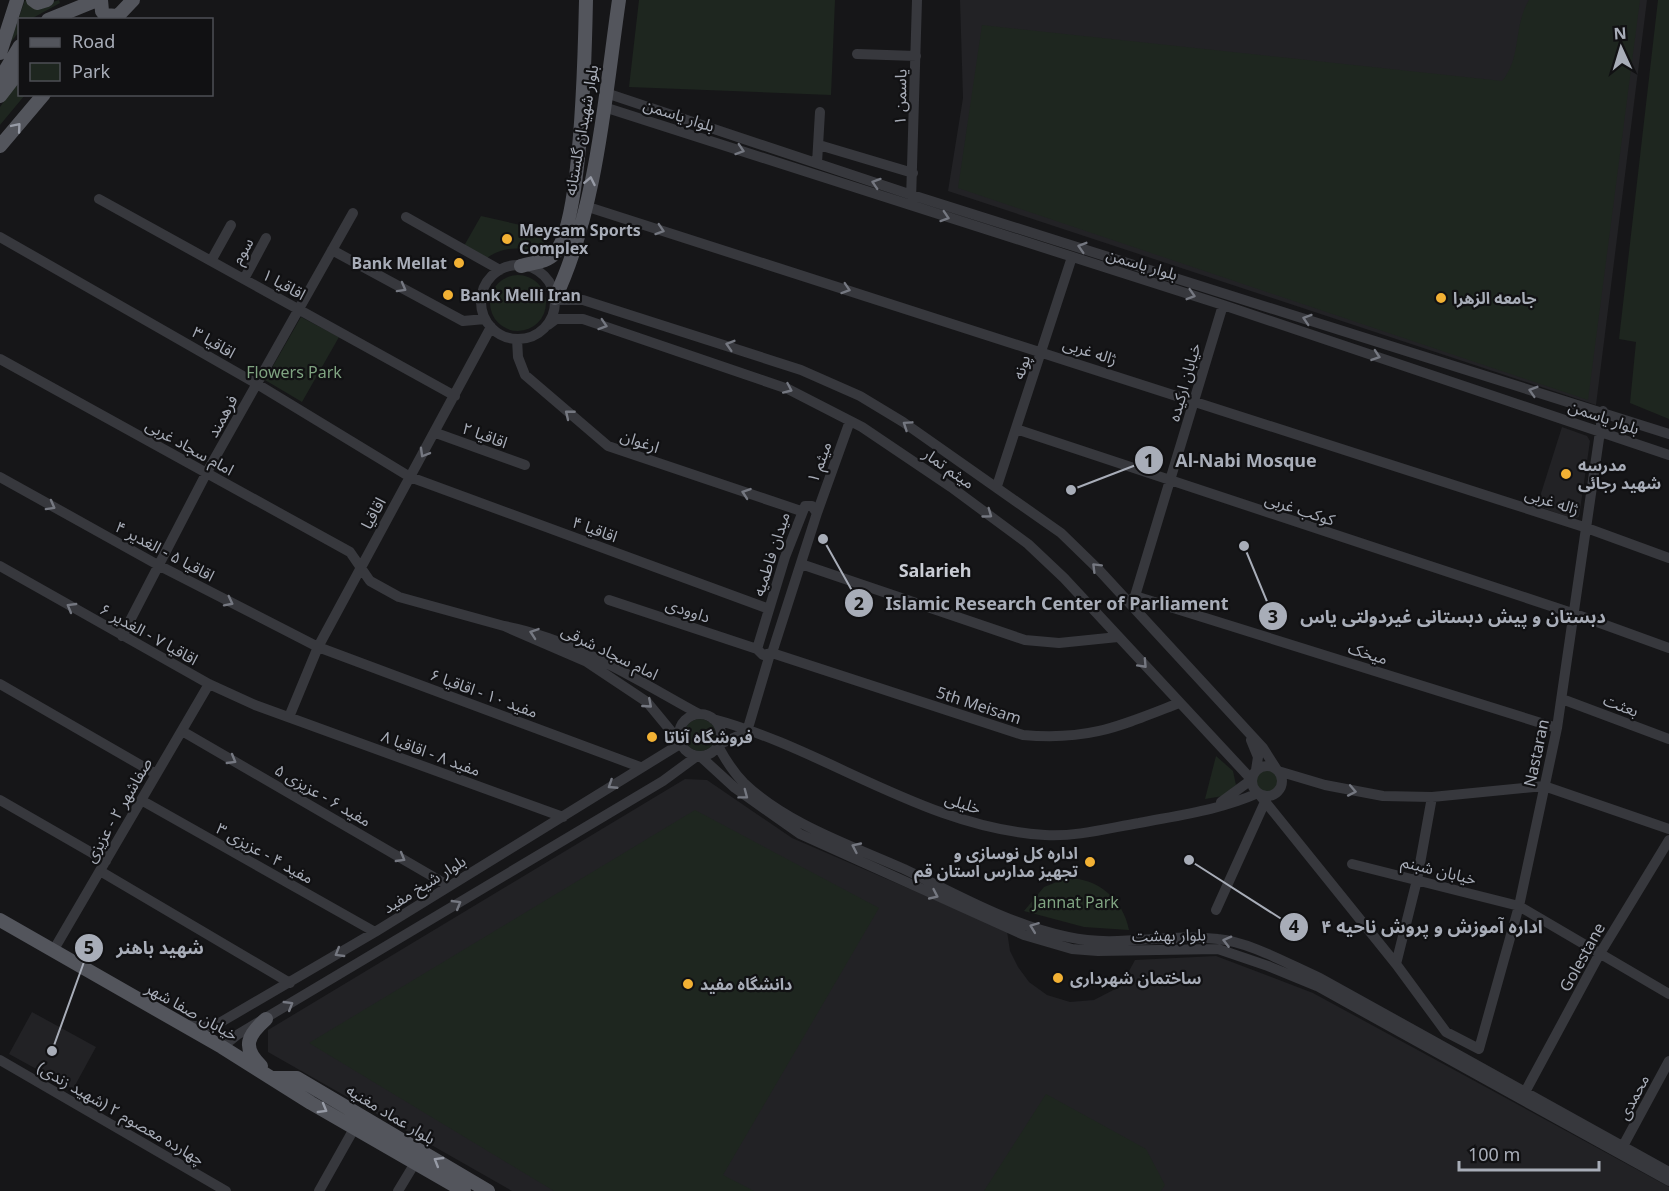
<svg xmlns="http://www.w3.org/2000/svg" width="1669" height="1191" font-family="'Noto Sans','Noto Sans Arabic',sans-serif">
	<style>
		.built { fill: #222225 }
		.green { fill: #1e261f }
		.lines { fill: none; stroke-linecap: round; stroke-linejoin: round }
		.minor { stroke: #37383d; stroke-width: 10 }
		.major { stroke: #53555c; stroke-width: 14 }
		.oneway { stroke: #979ba6 }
		.oneway2 { stroke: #757881 }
		.poi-dot { fill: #f2b134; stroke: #111113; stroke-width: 2 }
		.labels { text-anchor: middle; stroke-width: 4.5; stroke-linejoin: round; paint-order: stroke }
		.street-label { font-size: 16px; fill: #a8adb8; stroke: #111113 }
		.poi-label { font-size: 16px; font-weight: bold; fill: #a8adb8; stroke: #111113; text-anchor: start }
		.park-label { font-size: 16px; fill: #7fa381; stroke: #111113 }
		.neighbourhood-label { font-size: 18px; font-weight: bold; fill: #c9ccd4; stroke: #111113 }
		.leader { fill: none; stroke: #a8adb8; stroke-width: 2 }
		.callout-dot { fill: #a8adb8; stroke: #111113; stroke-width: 2 }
		.mark-label { font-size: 18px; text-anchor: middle; font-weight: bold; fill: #111 }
		.callout-label { font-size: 18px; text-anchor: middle; font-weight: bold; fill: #a8adb8; stroke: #111113; stroke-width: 4.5; stroke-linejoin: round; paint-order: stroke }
	</style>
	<rect width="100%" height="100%" fill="#161618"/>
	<path class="built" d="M960,0H1647L1596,405L948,191L963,98Z
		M1562,427L1587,436L1590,441L1579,517L1574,519L1537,506Z
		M685,779L707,780L792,838L1007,931L1010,951L1018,967L1029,982L1047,995L1070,1002L1094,1000L1121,986L1135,960L1216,956L1313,993L1669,1187V1191H512L268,1052V1030Z
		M32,1012L96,1047L73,1089L9,1054Z"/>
	<path class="green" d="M25,0L34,8L59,0L60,3L31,19L20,20L19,32L10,43Z
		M639,0H835L831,95L629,87Z
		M1529,0H1640L1588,400L958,188L982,25L1502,81C1522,58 1513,26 1529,0Z
		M1658,0H1669V419L1630,403L1636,342L1619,339Z
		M19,80L20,94L25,95L0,125V107Z
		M481,216L547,231L541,254C523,246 503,246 487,258L464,246Z
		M490 303a28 28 0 1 1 56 0a28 28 0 1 1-56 0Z
		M301,317L339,337L302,402L265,380Z
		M684 735a16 16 0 1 1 32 0a16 16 0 1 1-32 0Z
		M1216,756L1233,771L1236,785L1223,796L1205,799Z
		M1256 781a11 11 0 1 1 22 0a11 11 0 1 1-22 0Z
		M695,810L879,908L723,1175L754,1191H554L309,1043Z
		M1067,878C1098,878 1123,899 1129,930L1084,927L1024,911L1044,887Z
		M1046,1094L1146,1149L1165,1185L1161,1191H984Z"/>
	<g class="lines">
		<path class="minor" d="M857,54L916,56
			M606,93L912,195L1669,434
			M604,107L1223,305L1669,455
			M819,145L913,173
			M817,163L820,112
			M99,199L455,396
			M911,200L917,0
			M585,206L1584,527L1669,558
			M406,217L500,270
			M0,237L257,384L410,477L769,609
			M332,250L463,321L485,319
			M211,261L231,225
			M481 302a37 37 0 1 1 74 0a37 37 0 1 1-74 0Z
			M244,279L266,238
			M555,300H583L801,370L860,396L903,422L1061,533L1098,569L1263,748L1277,770
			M548,325L556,319H583L788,389L862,427L951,487L1028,544L1064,578L1251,779
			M517,339L518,357L525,375L608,446L801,511
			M0,359L350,552L370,581L399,597L504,626
			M1016,429L1575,614L1669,648
			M436,433L525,465
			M0,477L158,565L318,647L640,767
			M997,486L1072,257
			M805,506H812L817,513L772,653L763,655L757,649L785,557Z
			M817,513L850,421
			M801,564L1025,640L1059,643L1118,637
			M0,566L209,684L255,705L563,817
			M1135,596L1557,728
			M1132,599L1135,596L1223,305
			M609,600L757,649
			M122,636L207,472L353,213
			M772,653L1023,735C1089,741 1120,726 1179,703
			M0,684L156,774
			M1562,699L1669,739
			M679 735a21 21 0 1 1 42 0a21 21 0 1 1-42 0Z
			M289,717L318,647L491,327
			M713,719C826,749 925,828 1045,835C1076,837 1109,828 1139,823C1180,815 1220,810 1258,793
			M182,731L449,886
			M1251,740L1258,757L1256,770
			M680,742L647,702L587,662L504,626C574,639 637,680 699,714
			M718,745L742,734L748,728L770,654
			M718,746C725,759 733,772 744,783C787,824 850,845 904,869C956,894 1010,925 1068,937C1117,948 1168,933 1218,939C1250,942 1290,965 1320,978L1669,1172
			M700,756L735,788L800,834L1024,935L1072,949L1098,951L1218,949L1268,966L1317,986L1669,1181
			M1252 781a15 15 0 1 1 30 0a15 15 0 1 1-30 0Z
			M1278,771L1325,785L1383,796L1432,797L1544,786L1669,829
			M1259,794L1396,964L1446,1032L1479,1049
			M0,800L106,861
			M141,800L375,932
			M1221,802L1251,780
			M1352,864L1519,906L1669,994
			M100,871L290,983
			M1216,910L1264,804
			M53,951L209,684
			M1396,964L1417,880L1432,797
			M186,1025L204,1027L221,1022L375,932L680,744
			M222,1047L237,1035L663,781L697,756
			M1479,1049L1519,906L1557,728L1603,411
			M0,1060L226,1191
			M1525,1092L1599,955L1669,840
			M1623,1146L1669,1061
			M319,1191L355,1127
			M398,1191L415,1163"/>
		<path class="major" d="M33,0L37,3L47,0
			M101,0L102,11L105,15L117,16
			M48,20L97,0
			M114,20L133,0
			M0,53L17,0
			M0,79L20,46
			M0,96L20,70
			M0,146L44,94
			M521,266C533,262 546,263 555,253C582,222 585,47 586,0
			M555,298C597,209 605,96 619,0
			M0,920L222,1047L311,1103L464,1191
			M261,1066C241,1047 248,1035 266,1019
			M274,1078H297L488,1191"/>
	</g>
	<defs><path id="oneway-chevron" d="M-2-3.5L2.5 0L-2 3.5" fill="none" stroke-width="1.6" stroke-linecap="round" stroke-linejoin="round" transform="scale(1.5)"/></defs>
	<g class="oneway">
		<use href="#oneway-chevron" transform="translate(17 127) rotate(-50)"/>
		<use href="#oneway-chevron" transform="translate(590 181) rotate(-79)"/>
		<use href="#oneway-chevron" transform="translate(323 1109) rotate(30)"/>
		<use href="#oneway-chevron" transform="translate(438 1161) rotate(-149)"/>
	</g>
	<g class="oneway2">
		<use href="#oneway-chevron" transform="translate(740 150) rotate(18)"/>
		<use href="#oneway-chevron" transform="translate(876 183) rotate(-162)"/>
		<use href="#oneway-chevron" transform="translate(945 217) rotate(18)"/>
		<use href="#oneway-chevron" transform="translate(660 230) rotate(18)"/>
		<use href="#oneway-chevron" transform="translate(1082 247) rotate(-163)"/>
		<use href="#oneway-chevron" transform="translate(402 288) rotate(29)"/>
		<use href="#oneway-chevron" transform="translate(846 289) rotate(18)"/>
		<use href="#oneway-chevron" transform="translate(1191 295) rotate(17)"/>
		<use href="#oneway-chevron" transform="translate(1307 319) rotate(-162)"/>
		<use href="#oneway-chevron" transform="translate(603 325) rotate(18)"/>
		<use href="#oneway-chevron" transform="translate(730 345) rotate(-163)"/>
		<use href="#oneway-chevron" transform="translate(1376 356) rotate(19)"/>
		<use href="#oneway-chevron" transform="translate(788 389) rotate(24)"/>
		<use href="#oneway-chevron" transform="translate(1533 391) rotate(-163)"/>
		<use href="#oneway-chevron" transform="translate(569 414) rotate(-141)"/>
		<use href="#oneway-chevron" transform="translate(907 425) rotate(-146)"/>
		<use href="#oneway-chevron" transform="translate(424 453) rotate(120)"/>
		<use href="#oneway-chevron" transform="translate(746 493) rotate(-161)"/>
		<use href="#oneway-chevron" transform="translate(51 506) rotate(29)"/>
		<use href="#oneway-chevron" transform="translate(988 514) rotate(36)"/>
		<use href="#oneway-chevron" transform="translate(1096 567) rotate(-135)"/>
		<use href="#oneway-chevron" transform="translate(229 602) rotate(27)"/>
		<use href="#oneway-chevron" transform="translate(71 607) rotate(-150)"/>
		<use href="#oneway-chevron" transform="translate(534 633) rotate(-161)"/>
		<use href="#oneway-chevron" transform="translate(1143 664) rotate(47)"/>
		<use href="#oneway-chevron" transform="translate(648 704) rotate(41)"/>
		<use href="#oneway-chevron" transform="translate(232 760) rotate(30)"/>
		<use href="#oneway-chevron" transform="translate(612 785) rotate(147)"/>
		<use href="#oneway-chevron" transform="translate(1352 791) rotate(11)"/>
		<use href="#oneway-chevron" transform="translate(744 795) rotate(37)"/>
		<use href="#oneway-chevron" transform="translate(856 847) rotate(-155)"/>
		<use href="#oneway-chevron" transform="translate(401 858) rotate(30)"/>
		<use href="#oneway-chevron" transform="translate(934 895) rotate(25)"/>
		<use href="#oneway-chevron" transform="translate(457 904) rotate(-31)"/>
		<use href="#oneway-chevron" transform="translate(1034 927) rotate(-159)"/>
		<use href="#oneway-chevron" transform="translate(1227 941) rotate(-166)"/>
		<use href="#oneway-chevron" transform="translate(339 953) rotate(149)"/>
		<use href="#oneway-chevron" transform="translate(289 1005) rotate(-31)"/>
	</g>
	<g class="poi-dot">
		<circle cx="507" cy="239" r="6"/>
		<circle cx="459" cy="263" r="6"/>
		<circle cx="448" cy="295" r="6"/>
		<circle cx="1441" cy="298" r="6"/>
		<circle cx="1566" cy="474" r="6"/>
		<circle cx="652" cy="737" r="6"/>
		<circle cx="1090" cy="862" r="6"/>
		<circle cx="1058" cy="978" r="6"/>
		<circle cx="688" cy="984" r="6"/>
	</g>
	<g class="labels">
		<g class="street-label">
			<text transform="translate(900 97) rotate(-89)" y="6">یاسمن ۱</text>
			<text transform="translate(679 115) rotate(18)" y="6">بلوار یاسمن</text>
			<text transform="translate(581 130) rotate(-80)" y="6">بلوار شهیدان گلستانه</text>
			<text transform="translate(242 251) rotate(-61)" y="6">سوم</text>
			<text transform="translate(1142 264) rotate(17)" y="6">بلوار یاسمن</text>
			<text transform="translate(284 284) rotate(29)" y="6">اقاقیا ۱</text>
			<text transform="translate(214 342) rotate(30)" y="6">اقاقیا ۳</text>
			<text transform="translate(1090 351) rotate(18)" y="6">ژاله غربی</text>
			<text transform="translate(1021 367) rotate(-72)" y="6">پونه</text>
			<text transform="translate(1184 382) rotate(-74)" y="6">خیابان ارکیده</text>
			<text transform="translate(222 416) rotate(-61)" y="6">فرهمند</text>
			<text transform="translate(1604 417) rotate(19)" y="6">بلوار یاسمن</text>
			<text transform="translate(485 435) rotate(20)" y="6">اقاقیا ۲</text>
			<text transform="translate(640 441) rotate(19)" y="6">ارغوان</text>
			<text transform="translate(190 447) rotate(29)" y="6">امام سجاد غربی</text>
			<text transform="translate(819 462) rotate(-70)" y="6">میثم ۱</text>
			<text transform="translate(949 468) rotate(35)" y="6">میثم تمار</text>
			<text transform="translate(1552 501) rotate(18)" y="6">ژاله غربی</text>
			<text transform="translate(1300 509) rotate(18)" y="6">کوکب غربی</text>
			<text transform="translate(373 513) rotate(-61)" y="6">اقاقیا</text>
			<text transform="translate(595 529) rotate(20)" y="6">اقاقیا ۴</text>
			<text transform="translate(165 551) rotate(28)" y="6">اقاقیا ۵ - الغدیر ۴</text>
			<text transform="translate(771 554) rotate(-72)" y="6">میدان فاطمیه</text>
			<text transform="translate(688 610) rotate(18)" y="6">داوودی</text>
			<text transform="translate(149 634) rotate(29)" y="6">اقاقیا ۷ - الغدیر ۶</text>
			<text transform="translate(610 652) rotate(26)" y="6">امام سجاد شرقی</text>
			<text transform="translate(1368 653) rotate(17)" y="6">میخک</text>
			<text transform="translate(484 693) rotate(20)" y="6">مفید ۱۰ - اقاقیا ۶</text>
			<text transform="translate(979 705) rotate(18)" y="6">5th Meisam</text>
			<text transform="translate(1621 705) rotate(21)" y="6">بعثت</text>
			<text transform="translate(431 753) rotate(20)" y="6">مفید ۸ - اقاقیا ۸</text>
			<text transform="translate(1536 753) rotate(-78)" y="6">Nastaran</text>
			<text transform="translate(323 795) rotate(30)" y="6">مفید ۶ - عزیزی ۵</text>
			<text transform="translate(963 803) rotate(18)" y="6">خلیلی</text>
			<text transform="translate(118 810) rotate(-60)" y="6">صفاشهر ۲ - عزیزی</text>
			<text transform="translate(265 853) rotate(29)" y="6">مفید ۴ - عزیزی ۳</text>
			<text transform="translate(1439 870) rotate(14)" y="6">خیابان شبنم</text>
			<text transform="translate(424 884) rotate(-32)" y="6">بلوار شیخ مفید</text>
			<text transform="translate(1169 935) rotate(-1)" y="6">بلوار بهشت</text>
			<text transform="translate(1582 957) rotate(-61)" y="6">Golestane</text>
			<text transform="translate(192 1011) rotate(29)" y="6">خیابان صفا شهر</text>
			<text transform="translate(1633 1097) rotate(-62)" y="6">محمدی</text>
			<text transform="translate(121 1113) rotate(30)" y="6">چهارده معصوم ۲ (شهید زندی)</text>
			<text transform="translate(391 1114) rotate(31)" y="6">بلوار عماد مغنیه</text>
		</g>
		<g class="poi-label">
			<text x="519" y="236">Meysam Sports<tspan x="519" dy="18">Complex</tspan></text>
			<text x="447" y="269" text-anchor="end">Bank Mellat</text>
			<text x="460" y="301">Bank Melli Iran</text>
			<text x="1453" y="304">جامعه الزهرا</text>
			<text x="1578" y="471">مدرسه<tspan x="1578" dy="18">شهید رجائی</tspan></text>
			<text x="664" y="743">فروشگاه آناتا</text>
			<text x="1078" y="859" text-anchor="end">اداره کل نوسازی و<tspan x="1078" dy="18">تجهیز مدارس استان قم</tspan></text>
			<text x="1070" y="984">ساختمان شهرداری</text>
			<text x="700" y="990">دانشگاه مفید</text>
		</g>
		<g class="park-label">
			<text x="294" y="378">Flowers Park</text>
			<text x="1076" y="908">Jannat Park</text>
		</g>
		<g class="neighbourhood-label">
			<text x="935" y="577">Salarieh</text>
		</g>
	</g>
	<path class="leader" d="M1071 490L1149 460M823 539L859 603M1244 546L1273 616M1189 860L1294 927M52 1051L89 948"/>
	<g class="callout-dot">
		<circle cx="1071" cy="490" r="6"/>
		<circle cx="823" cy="539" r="6"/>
		<circle cx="1244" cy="546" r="6"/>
		<circle cx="1189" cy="860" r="6"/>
		<circle cx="52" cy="1051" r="6"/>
		<circle cx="1149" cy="460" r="15"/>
		<circle cx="859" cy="603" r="15"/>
		<circle cx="1273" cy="616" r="15"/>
		<circle cx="1294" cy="927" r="15"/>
		<circle cx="89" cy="948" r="15"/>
	</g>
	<g class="mark-label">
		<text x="1149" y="467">1</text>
		<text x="859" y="610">2</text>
		<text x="1273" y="623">3</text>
		<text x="1294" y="933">4</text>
		<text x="89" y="954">5</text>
	</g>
	<g class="callout-label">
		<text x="1246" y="467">Al-Nabi Mosque</text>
		<text x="1057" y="610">Islamic Research Center of Parliament</text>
		<text x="1453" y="623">دبستان و پیش دبستانی غیردولتی یاس</text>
		<text x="1432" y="933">اداره آموزش و پروش ناحیه ۴</text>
		<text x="160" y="954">شهید باهنر</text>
	</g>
	<rect x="18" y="18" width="195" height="78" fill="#111113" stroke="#4d4f55" stroke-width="1.5"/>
	<rect x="30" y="38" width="30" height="9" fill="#53555c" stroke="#4d4f55" stroke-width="1.5"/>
	<text x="72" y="48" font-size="18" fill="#a8adb8">Road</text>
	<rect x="30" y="63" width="30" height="18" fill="#1e261f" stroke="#4d4f55" stroke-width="1.5"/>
	<text x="72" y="78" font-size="18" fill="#a8adb8">Park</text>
	<g transform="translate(1621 48) rotate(356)" stroke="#111113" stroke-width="4.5" paint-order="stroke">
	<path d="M0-4.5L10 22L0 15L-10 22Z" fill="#a8adb8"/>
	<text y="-9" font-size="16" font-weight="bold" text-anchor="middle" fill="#a8adb8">N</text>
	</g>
	<path d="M1459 1161v9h140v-9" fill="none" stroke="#a8adb8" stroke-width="3"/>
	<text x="1468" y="1161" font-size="18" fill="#a8adb8" stroke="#111113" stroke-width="4.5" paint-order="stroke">100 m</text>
</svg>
